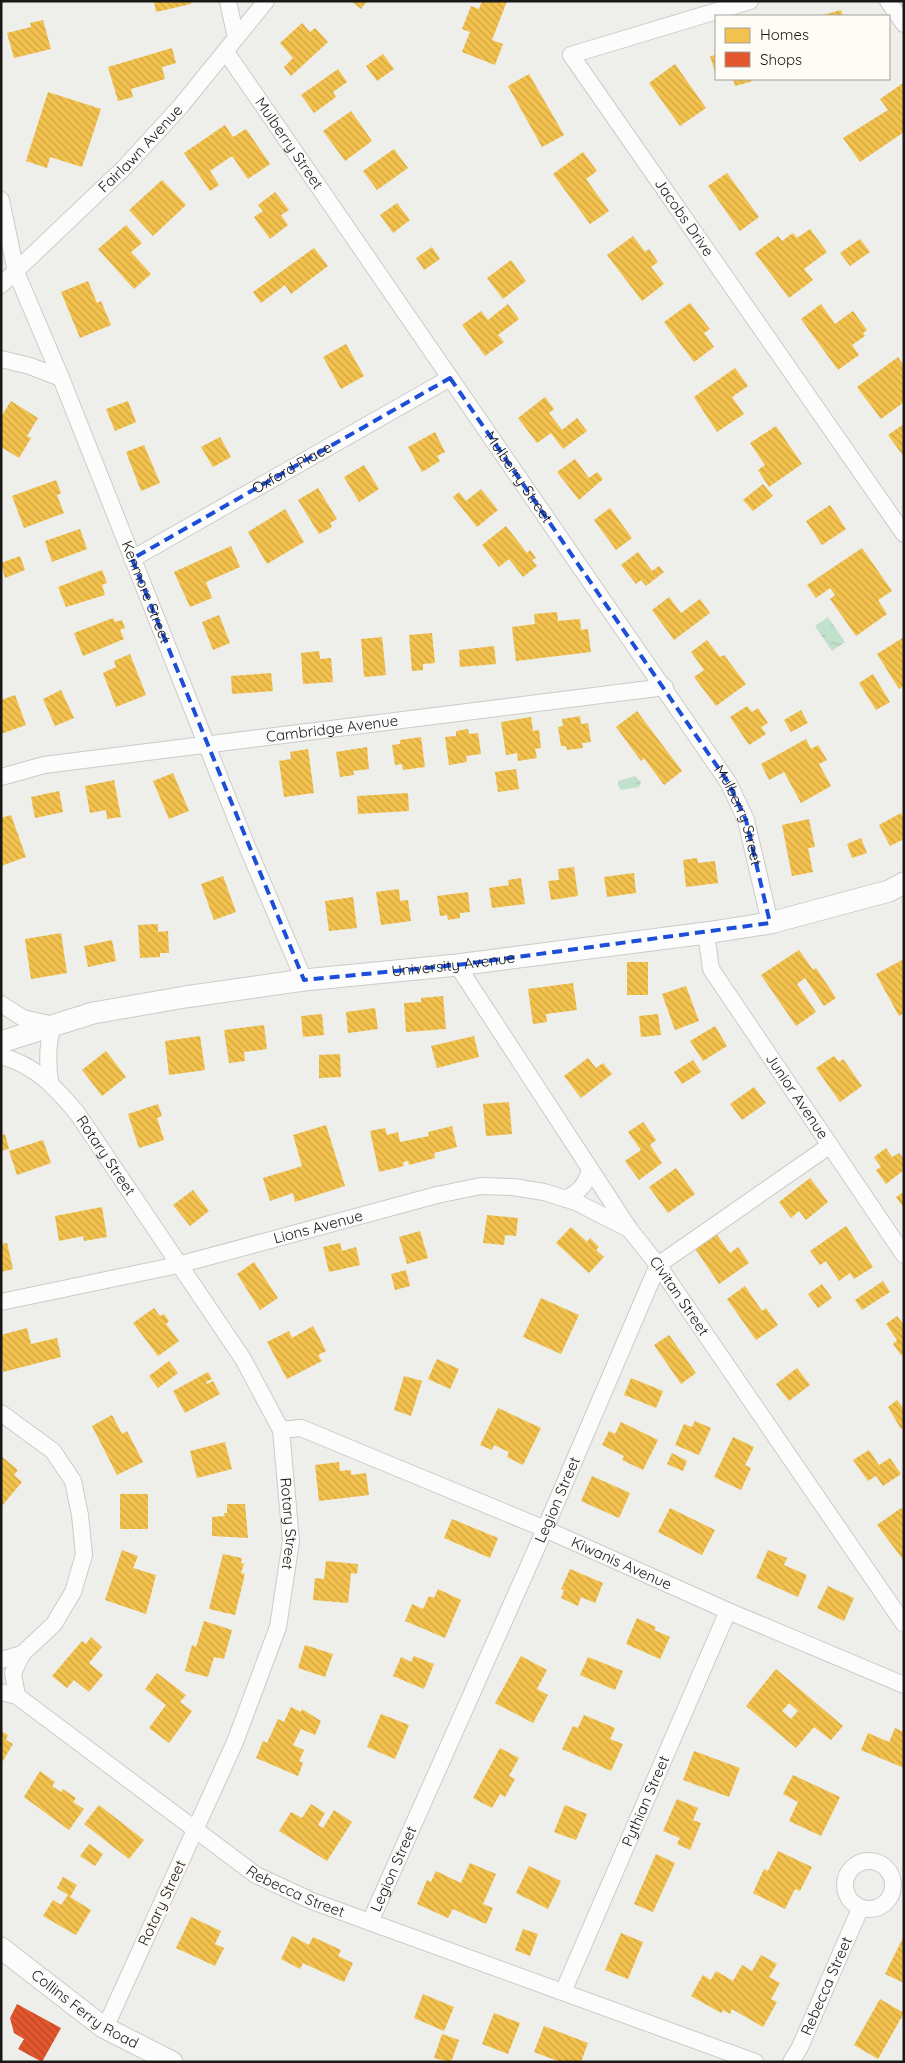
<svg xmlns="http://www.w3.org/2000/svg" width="905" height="2063" font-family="Quicksand,sans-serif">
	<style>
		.water { fill: url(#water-ripples) }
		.homes { fill: url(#homes-back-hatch); fill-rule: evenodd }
		.shops { fill: url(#shops-back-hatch) }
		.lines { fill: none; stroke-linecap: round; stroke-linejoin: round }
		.minor-casing { stroke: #cbcbc8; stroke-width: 18 }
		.tertiary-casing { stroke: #cbcbc8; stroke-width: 23 }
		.minor { stroke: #fcfcfc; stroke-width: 16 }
		.tertiary { stroke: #fcfcfc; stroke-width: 21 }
		.marked { fill: none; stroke: #1d4ed8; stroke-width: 4; stroke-dasharray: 10 6; stroke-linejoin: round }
		.labels { text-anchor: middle; stroke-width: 5; stroke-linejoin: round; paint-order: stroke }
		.street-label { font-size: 15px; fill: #191816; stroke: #fefcf5 }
	</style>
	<defs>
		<pattern id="water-ripples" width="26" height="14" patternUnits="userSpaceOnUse" patternTransform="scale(1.25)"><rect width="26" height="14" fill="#c2e1cc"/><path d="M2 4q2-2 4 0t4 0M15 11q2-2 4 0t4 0" fill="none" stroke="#a6c0ae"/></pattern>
		<pattern id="homes-back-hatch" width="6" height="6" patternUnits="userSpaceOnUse" patternTransform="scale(1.25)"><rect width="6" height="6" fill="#f2c14e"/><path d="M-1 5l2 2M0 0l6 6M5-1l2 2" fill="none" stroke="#cfa543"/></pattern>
		<pattern id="shops-back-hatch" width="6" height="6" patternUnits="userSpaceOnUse" patternTransform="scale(1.25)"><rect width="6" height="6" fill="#e4572e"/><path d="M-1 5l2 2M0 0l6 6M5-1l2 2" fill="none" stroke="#b84726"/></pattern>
	</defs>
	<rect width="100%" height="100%" fill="#eeeeea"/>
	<path class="water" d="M828,617L845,642L832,651L815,626Z
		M635,776L641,782L639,787L621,790L618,785V781Z"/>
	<path class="homes" d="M154,1H190L191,4L156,12Z
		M351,1H367L361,9Z
		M482,1H507L492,40L503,44L495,65L462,52L470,32L462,29L471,6L479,9Z
		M841,10L843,16H819Z
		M43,20L51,49L14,58L7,33L31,27L30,23Z
		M302,23L310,32L315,28L328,42L291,76L284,67L293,58L280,43Z
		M172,48L176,63L162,67L165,79L131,89L133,97L118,101L108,67Z
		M383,54L394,69L377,81L366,66Z
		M716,55V75L710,56Z
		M675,64L706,108L680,126L649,83Z
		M338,69L347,82L333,92L336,97L314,113L301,95Z
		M529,74L564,135L542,147L508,86Z
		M733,79H752L753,81L735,86Z
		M903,83L904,132L860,162L843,138L888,110L880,99Z
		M48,92L101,109L82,167L50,157L47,168L26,161Z
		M351,111L372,141L345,161L323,131Z
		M225,125L233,137L246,129L270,164L248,179L232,156L210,171L219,185L210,191L184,153Z
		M394,149L408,168L377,190L363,171Z
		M583,152L597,171L586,179L609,211L590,224L553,174Z
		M727,173L759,217L740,231L708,186Z
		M162,180L186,205L153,236L129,210Z
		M275,192L289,210L281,215L288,225L270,239L254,217L263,211L258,205Z
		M397,203L410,220L393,233L380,215Z
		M126,225L142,243L131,252L151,274L134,289L98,249Z
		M810,229L827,252L804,269L813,280L789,298L755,253L778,236L782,241L793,233L797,238Z
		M633,236L645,252L649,249L658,262L651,267L664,284L642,301L607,255Z
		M860,239L870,252L850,266L840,253Z
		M432,247L440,259L424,270L416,258Z
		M314,248L328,266L291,294L285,285L261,303L253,292Z
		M511,260L526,281L503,299L487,278Z
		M88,281L97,303L101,301L111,325L80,338L61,292Z
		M690,303L710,329L704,333L714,347L694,362L664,322Z
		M508,304L519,319L498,335L504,342L485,356L462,325L481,311L488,320Z
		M821,304L835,324L853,311L867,330L863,333L865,336L852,345L859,355L838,370L801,319Z
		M346,344L364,376L341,389L323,357Z
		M898,357L904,366V402L881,419L857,387Z
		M735,368L748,386L732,397L744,414L717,432L694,397Z
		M545,397L554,409L549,413L562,430L577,418L587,431L563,449L551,433L537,443L518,418Z
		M11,401L38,418L27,436L31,438L19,458L1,447V417Z
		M128,401L136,422L115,431L106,409Z
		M904,424V457L888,435Z
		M776,426L802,464L769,487L758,470L765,465L750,443Z
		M435,432L445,452L437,456L440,461L422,472L408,447Z
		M220,437L231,457L213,467L201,447Z
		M144,445L160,483L141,491L126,452Z
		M575,459L589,478L597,472L603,479L579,500L557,472Z
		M364,465L379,489L359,502L344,477Z
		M56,480L61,493L57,495L64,513L24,528L12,496Z
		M763,484L773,496L753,511L743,500Z
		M318,488L337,519L330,523L332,527L319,534L298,500Z
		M481,489L498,510L477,527L453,497L459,492L466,501Z
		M830,505L846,529L822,545L806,521Z
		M610,508L632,538L616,550L594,520Z
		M285,509L304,542L267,564L248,532Z
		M506,526L527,553L530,550L536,558L532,560L537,566L523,577L509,559L499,567L482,545Z
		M80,529L87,549L52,562L45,541Z
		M231,546L240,567L206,582L212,598L190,607L174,572Z
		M862,548L892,591L878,600L887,614L856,636L830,599L835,595L830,588L816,598L807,585Z
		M638,552L652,571L659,566L664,572L646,586L641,580L636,584L621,565Z
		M20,556L25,570L5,578L1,563Z
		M102,570L107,583L102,585L105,595L66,607L58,587Z
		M669,597L681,613L700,599L710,613L674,640L652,610Z
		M557,612L558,621L580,619L581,630L588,629L591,652L516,661L512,627L535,624L534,614Z
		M219,615L230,643L213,650L202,622Z
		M113,618L115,622L122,620L125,628L120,630L124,639L83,656L74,633Z
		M432,633L435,663L423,664V670L412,671L409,635Z
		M382,637L386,675L364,677L361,639Z
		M904,637V686L899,689L877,654Z
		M707,640L720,657L724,655L746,684L716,706L694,677L704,670L691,652Z
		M494,646L496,664L460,667L459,650Z
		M319,651L320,659L331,658L333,682L303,684L301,653Z
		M130,654L146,695L116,707L103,673L116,667L114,661Z
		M271,673L273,691L232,694L231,676Z
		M873,674L890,702L876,710L859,683Z
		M61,690L74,718L55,726L43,699Z
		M15,695L26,725L1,734V700Z
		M747,706L752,712L758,708L768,723L761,727L766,734L749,745L730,717Z
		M801,710L808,723L791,732L784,720Z
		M637,711L682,771L664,785L644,758L641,761L616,727Z
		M580,716L581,724L588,723L591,742L582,743L583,748L567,750L566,746H561L558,727L563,726L562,719Z
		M531,717L533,731L539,730L541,748L535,749L537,758L518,761L517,753L506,755L501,722Z
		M468,729L469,734L478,733L481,754L466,756L467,762L449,765L445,737L456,736V731Z
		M421,737L425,767L403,770L402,764L395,765L392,745L400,744V740Z
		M806,739L811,749L818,745L827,760L819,764L831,786L801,803L784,772L769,780L761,764Z
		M367,747L369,769L353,771L354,775L340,777L336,752Z
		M308,749L314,793L284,797L279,761L291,759L290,752Z
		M516,769L519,789L498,792L495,772Z
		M173,773L189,811L169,819L153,781Z
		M114,780L121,817L107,819L106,810L90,813L85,786Z
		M59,791L63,812L35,818L31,797Z
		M408,793L409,811L358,814L357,796Z
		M901,813L904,818V839L890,846L879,825Z
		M11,815L26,857L1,866V818Z
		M809,819L815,847L808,848L813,872L792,876L782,825Z
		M861,838L867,853L852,858L847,844Z
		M697,858L698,863L715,861L718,883L686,887L683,860Z
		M574,867L578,896L551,900L548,881L559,880L558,869Z
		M634,873L636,893L607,897L604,877Z
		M223,876L236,912L214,920L201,884Z
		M521,878L525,904L492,908L489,888L509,885L508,880Z
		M399,889L400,901L408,900L411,921L381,925L376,892Z
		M468,892L470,912L460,913V918L448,920L447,915L440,916L437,896Z
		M353,897L357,928L329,931L325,901Z
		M158,924V932L168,931L169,953H160V957L140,958L138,925Z
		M61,933L67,973L31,979L25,939Z
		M112,940L116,961L88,967L84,946Z
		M799,950L813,970L816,968L836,998L824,1006L805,978L797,984L816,1012L796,1026L761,975Z
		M904,959V1013L899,1016L876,974Z
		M627,962H648V995H627Z
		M573,983L577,1010L546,1014L547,1022L533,1024L528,989Z
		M686,986L699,1021L675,1030L662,994Z
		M443,996L446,1029L406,1032L404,1003L421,1002V998Z
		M375,1008L378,1029L348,1033L346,1012Z
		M322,1014L324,1035L303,1037L301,1016Z
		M658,1014L661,1035L641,1037L639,1016Z
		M264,1025L267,1049L244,1052L245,1061L229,1063L224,1030Z
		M715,1026L727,1046L703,1061L690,1041Z
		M200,1036L205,1070L169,1075L165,1041Z
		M474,1036L479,1057L437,1068L431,1046Z
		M106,1051L126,1077L102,1096L82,1070Z
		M340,1054L341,1077L319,1078V1055Z
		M834,1056L839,1062L843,1059L862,1086L840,1102L816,1068Z
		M588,1058L596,1068L603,1063L612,1074L581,1098L564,1076Z
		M693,1060L701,1072L682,1084L674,1072Z
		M754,1087L766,1103L742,1120L730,1104Z
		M509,1102L512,1134L486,1136L483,1104Z
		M158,1104L162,1116L157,1118L164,1140L139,1148L128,1114Z
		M643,1122L656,1140L650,1145L662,1163L639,1180L625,1161L641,1150L628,1132Z
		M326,1125L345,1186L295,1202L293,1193L270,1201L263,1178L302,1166L293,1135Z
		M452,1126L457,1147L434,1153L435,1158L409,1165L408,1161L403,1162L404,1166L379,1172L370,1131L385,1128L387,1135L398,1132L400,1142L429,1136L428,1132Z
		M5,1134L9,1149L1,1151V1135Z
		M43,1140L51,1163L17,1175L9,1151Z
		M886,1148L892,1157L899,1153L904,1159V1170L886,1184L876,1170L881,1167L874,1157Z
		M676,1168L695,1194L668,1213L649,1187Z
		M810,1178L828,1202L806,1220L799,1211L791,1218L779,1202Z
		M193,1190L209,1211L190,1226L173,1205Z
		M904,1192V1208L896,1197Z
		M102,1207L107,1237L84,1241L83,1236L59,1241L55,1216Z
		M487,1215L518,1218L516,1236L505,1235L504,1245L483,1243Z
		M846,1226L873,1267L854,1279L850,1273L839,1281L826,1261L820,1265L810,1251Z
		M571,1227L587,1242L590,1238L599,1247L596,1250L604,1257L589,1273L556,1243Z
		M420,1231L428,1258L407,1264L399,1237Z
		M715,1232L730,1253L738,1247L749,1263L719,1284L694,1247Z
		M7,1243L13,1269L1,1272V1244Z
		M340,1243L342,1251L356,1247L360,1265L329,1272L323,1247Z
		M254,1262L278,1298L260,1310L237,1274Z
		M406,1270L410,1286L395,1290L391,1274Z
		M883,1281L890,1292L862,1310L855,1300Z
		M822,1284L832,1298L818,1308L808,1294Z
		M745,1286L762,1311L766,1308L778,1325L756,1340L727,1299Z
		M541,1298L579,1315L561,1354L523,1337Z
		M154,1308L160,1316L164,1314L169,1321L166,1324L179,1341L158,1356L133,1323Z
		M897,1316L904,1325V1354L901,1355L893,1344L897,1340L886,1324Z
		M313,1326L326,1351L318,1355L322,1361L287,1379L267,1342L289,1331L292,1338Z
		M27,1328L31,1344L57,1338L61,1357L3,1372L1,1335Z
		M669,1335L696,1373L681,1384L654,1345Z
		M437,1359L459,1369L450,1389L428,1379Z
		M169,1361L178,1373L158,1388L149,1376Z
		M797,1368L810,1385L789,1401L776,1384Z
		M208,1372L212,1379L206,1382L207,1384L213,1381L220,1394L185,1413L173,1391Z
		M404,1376L422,1381L411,1416L394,1410Z
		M631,1378L663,1391L656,1408L624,1395Z
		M897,1400L904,1409V1427L901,1429L888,1407Z
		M498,1408L541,1428L523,1465L507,1457L509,1452L494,1445L492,1450L480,1445Z
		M112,1415L122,1434L127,1431L143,1462L117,1475L92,1426Z
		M695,1421L711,1428L699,1455L675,1445L684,1424L692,1427Z
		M621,1422L658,1440L643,1470L622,1460L624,1456L602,1445L609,1431L615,1434Z
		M733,1437L754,1447L745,1465L751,1468L741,1490L714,1477Z
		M225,1442L232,1469L197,1478L190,1451Z
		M869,1450L879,1465L890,1458L901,1474L883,1486L876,1476L868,1481L853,1460Z
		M672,1453L687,1461L683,1471L667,1464Z
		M1,1456L18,1470L14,1475L22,1482L1,1507Z
		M339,1462L340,1471L351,1470V1475L366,1473L369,1495L319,1501L315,1465Z
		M592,1476L630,1493L619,1518L581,1501Z
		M120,1494H148V1529H120Z
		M227,1504H245L248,1538L212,1536V1517L225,1516L224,1513H227Z
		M670,1508L715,1530L702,1555L658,1532Z
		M901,1508L904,1512V1561L877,1525Z
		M452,1519L498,1538L490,1558L444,1538Z
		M122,1550L138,1556L133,1568L156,1575L146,1614L105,1600Z
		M768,1550L787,1558L784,1565L807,1575L798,1597L756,1578Z
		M223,1554L242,1558L241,1563L244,1564L241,1573L245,1574L235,1615L209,1609Z
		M326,1561L358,1564L357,1574L351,1573L348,1603L313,1600L315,1578L324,1579Z
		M570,1569L603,1583L595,1603L581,1597L578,1606L561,1598L564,1590L561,1589Z
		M828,1586L854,1598L844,1621L817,1608Z
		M438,1589L461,1600L445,1638L405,1621L412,1604L423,1609L429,1596L434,1598Z
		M637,1618L656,1627L654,1630L670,1637L660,1659L626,1644Z
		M204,1621L232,1630L224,1659L214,1657L208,1677L185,1671L192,1645L196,1647Z
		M91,1637L102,1647L89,1663L103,1675L89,1692L74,1680L67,1688L52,1676L82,1641L86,1644Z
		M305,1645L333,1654L325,1677L298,1668Z
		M414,1656L434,1664L424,1689L393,1676L401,1657L411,1662Z
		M521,1656L547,1670L537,1689L548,1695L533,1723L495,1703Z
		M588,1657L623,1671L615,1690L580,1675Z
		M776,1669L843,1726L831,1740L814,1727L796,1748L746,1706ZM789,1703L798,1711L791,1719L782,1711Z
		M157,1673L186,1695L180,1702L192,1711L169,1743L149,1728L166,1705L145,1689Z
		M291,1707L301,1712L302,1709L321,1721L315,1735L301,1729L293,1745L304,1750L299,1761L303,1763L298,1776L256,1758L263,1741L267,1743L278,1719L284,1722Z
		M381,1714L409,1725L395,1759L367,1747Z
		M584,1715L615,1728L610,1739L623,1744L611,1771L562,1749L573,1726L578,1728Z
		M895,1728L904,1732V1768L861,1750L868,1733L889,1742Z
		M1,1731L8,1735L6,1740L13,1744L1,1764Z
		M500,1748L519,1758L509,1776L515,1779L505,1797L500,1794L492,1808L473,1798Z
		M694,1751L740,1768L729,1797L683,1780Z
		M40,1771L55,1782L52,1786L61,1792L63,1789L76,1798L73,1802L84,1809L69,1830L24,1797Z
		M793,1775L840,1797L821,1836L789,1821L798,1802L783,1794Z
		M677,1799L698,1808L693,1820L701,1823L690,1850L677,1844L680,1838L663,1831Z
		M311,1804L325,1813L318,1825L323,1828L334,1810L352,1822L327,1861L279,1831L291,1812L302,1818Z
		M99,1805L144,1840L129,1859L84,1824Z
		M565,1805L587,1814L576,1840L554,1832Z
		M89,1844L103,1854L95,1866L80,1856Z
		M778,1851L812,1867L800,1891L795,1889L785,1909L753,1893L764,1869L768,1871Z
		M656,1854L675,1863L653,1912L634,1904Z
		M470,1863L496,1874L483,1904L493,1908L486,1924L453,1909L448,1918L417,1904L427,1880L431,1882L436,1871L461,1883Z
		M529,1866L561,1881L548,1909L516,1893Z
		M63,1877L77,1885L70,1897L91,1910L76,1935L43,1916L53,1900L61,1905L68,1895L57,1888Z
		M191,1917L221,1931L215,1944L224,1948L215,1966L176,1948Z
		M523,1929L538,1934L530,1956L515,1950Z
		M621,1933L643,1942L628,1979L605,1970Z
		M292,1936L309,1945L313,1937L341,1950L338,1956L353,1963L344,1982L303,1963L300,1969L281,1959Z
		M904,1936V1983L885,1974Z
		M761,1955L777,1964L769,1977L780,1983L771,1999L777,2002L763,2027L732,2009L730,2014L723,2010L721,2013L691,1996L703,1975L711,1980L716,1971L733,1981L742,1965L752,1971Z
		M423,1994L454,2007L444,2031L414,2018Z
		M880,1999L904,2013L878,2059L854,2045Z
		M494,2013L520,2023L508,2054L482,2044Z
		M544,2026L588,2043L581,2062H560L534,2052Z
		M442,2034L459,2040L451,2062L434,2058Z"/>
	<path class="shops" d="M17,2004L61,2028L42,2062L18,2049L24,2039L14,2033L10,2018Z"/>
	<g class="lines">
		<defs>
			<g id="minor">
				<path d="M228,1L236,38"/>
				<path id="s1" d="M750,1L571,55L904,534"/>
				<path d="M888,1L904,24"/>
				<path id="s2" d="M226,52L728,782L746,820L770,923"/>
				<path id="s3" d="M1,200L16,272L61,378L246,844L304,980"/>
				<path id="s4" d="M1,285L126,166L180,107L266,1"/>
				<path d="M1,359L30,366L61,378"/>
				<path id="s5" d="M132,559L450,378"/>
				<path id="s6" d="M1,777L44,765L665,687"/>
				<path id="s7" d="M706,933L711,969L904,1255"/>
				<path id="s8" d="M457,965L630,1230L658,1265L904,1624"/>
				<path d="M1,1004L23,1018L53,1025C47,1045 47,1062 50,1082"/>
				<path id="s9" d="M1,1056C35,1065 55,1087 77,1113L243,1359L281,1430L291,1541L278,1627L235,1742L105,2028"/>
				<path d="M566,1199C580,1191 586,1185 590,1169"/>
				<path id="s10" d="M1,1302L178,1265L437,1195L481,1186L513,1187L544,1192L576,1202L629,1229"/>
				<path d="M1,1413L53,1451L73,1481L80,1515L84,1555L73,1592L54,1624L22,1654L1,1660"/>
				<path id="s11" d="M281,1430L301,1428L545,1529L728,1611L904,1685"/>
				<path id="s12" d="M1,1692L17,1696L256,1875L312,1901L755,2062"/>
				<path d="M17,1696L13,1673L22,1654"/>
				<circle cx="869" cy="1885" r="24"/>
				<path id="s13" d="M370,1922L545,1529L658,1265L829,1146"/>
				<path id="s14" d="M563,1992L728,1611"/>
				<path id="s15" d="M791,2062L800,2047L860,1909"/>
			</g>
			<g id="tertiary">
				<path id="s16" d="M1,1042L93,1013L185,997L304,980L457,965L706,933L770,923L889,891L904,883"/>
				<path id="s17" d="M1,1948L103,2027L172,2062"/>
			</g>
		</defs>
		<use href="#minor" class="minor-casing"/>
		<use href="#tertiary" class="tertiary-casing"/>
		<use href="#minor" class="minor"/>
		<use href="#tertiary" class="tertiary"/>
	</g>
	<path class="marked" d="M450,378L728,782L746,820L770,923L457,965L304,980L132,559Z"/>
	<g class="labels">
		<g class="street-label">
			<text dy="5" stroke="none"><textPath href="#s2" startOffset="111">Mulberry Street</textPath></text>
			<text dy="5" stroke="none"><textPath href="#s4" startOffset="195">Fairlawn Avenue</textPath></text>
			<text dy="5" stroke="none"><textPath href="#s1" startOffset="385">Jacobs Drive</textPath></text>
			<text dy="5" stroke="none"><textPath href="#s5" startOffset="184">Oxford Place</textPath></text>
			<text dy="5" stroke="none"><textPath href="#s2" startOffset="516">Mulberry Street</textPath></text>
			<text dy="5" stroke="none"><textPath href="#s3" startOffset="419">Kenmore Street</textPath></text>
			<text dy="5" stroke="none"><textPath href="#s6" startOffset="335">Cambridge Avenue</textPath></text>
			<text dy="5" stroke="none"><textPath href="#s2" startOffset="921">Mulberry Street</textPath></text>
			<text dy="5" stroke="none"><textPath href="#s16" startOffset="460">University Avenue</textPath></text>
			<text dy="5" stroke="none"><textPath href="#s7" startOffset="190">Junior Avenue</textPath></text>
			<text dy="5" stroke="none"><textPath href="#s9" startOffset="148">Rotary Street</textPath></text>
			<text dy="5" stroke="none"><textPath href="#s10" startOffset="326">Lions Avenue</textPath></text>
			<text dy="5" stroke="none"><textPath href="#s8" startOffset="399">Civitan Street</textPath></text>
			<text dy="5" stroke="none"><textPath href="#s13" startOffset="462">Legion Street</textPath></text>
			<text dy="5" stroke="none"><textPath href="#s9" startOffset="568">Rotary Street</textPath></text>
			<text dy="5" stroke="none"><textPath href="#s11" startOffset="368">Kiwanis Avenue</textPath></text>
			<text dy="5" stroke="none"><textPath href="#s14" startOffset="208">Pythian Street</textPath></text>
			<text dy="5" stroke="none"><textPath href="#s13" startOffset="58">Legion Street</textPath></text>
			<text dy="5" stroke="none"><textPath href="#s12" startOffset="358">Rebecca Street</textPath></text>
			<text transform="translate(162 1903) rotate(-65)" y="5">Rotary Street</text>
			<text dy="5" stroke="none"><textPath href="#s15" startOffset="84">Rebecca Street</textPath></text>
			<text dy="5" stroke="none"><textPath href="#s17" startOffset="104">Collins Ferry Road</textPath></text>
		</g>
	</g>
	<rect width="905" height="2063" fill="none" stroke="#191816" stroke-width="5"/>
	<rect x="715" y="15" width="175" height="65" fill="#fefcf5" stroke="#a2a19c"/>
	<rect x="725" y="28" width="25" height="15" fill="#f2c14e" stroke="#a2a19c"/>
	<text x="760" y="40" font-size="15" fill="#191816">Homes</text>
	<rect x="725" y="52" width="25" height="15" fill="#e4572e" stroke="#a2a19c"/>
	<text x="760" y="65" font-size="15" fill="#191816">Shops</text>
</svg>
